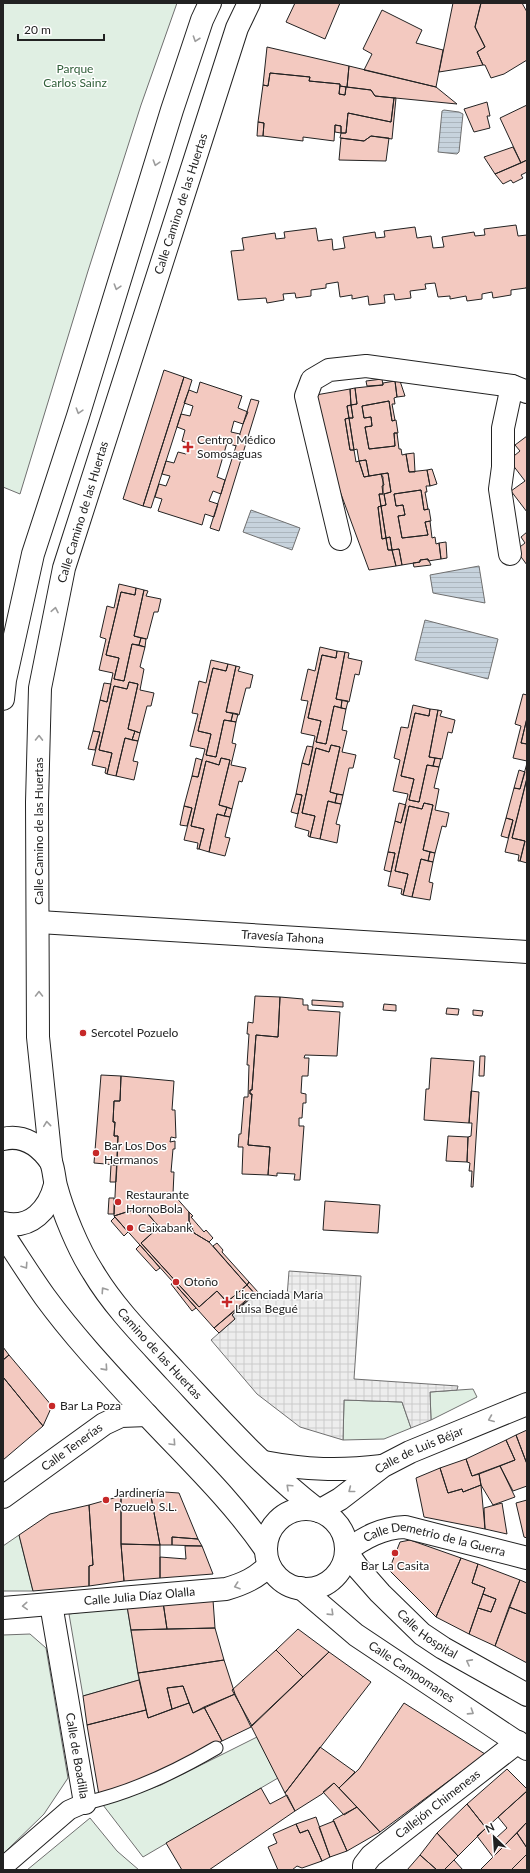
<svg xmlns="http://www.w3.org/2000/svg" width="530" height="1873" font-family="Lato,sans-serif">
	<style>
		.green { fill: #e0efe3; stroke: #6f6f6f }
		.plaza { fill: url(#plaza-grid); stroke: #6f6f6f }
		.water { fill: url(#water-rules); stroke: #6f6f6f }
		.building { fill: #f3c9c0; stroke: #222 }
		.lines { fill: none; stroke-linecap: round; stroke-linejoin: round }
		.service-casing { stroke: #222; stroke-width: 15 }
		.pedestrian-casing { stroke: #222; stroke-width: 21 }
		.minor-casing { stroke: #222; stroke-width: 24 }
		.tertiary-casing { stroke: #222; stroke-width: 24 }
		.secondary-casing { stroke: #222; stroke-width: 24 }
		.service { stroke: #fff; stroke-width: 13 }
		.pedestrian { stroke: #fff; stroke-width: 19 }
		.minor { stroke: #fff; stroke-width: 22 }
		.tertiary { stroke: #fff; stroke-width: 22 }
		.secondary { stroke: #fff; stroke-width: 22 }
		.oneway { stroke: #9c9c9c }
		.poi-dot { fill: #c62828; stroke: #fff; stroke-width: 1.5 }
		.labels { text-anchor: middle; stroke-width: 3; stroke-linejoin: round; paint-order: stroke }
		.park-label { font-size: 12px; fill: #2f5e38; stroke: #fff }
		.street-label { font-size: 12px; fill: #222; stroke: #fff }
		.poi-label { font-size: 12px; fill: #222; stroke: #fff; text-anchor: start }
	</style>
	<defs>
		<pattern id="plaza-grid" width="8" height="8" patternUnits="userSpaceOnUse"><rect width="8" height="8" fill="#ededed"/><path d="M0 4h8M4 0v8" fill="none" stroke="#cbcbcb"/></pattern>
		<pattern id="water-rules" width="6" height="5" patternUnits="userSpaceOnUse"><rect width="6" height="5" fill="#c7d3dd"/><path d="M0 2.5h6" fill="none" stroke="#abb5bd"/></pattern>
	</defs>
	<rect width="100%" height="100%" fill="#fff"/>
	<path class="green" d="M3,3H177L141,105L88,271L20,494L3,487Z
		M473,1389L477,1397L431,1420L430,1392Z
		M344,1400L402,1402L411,1428L384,1439L343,1440Z
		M19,1535L33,1591H3V1546Z
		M127,1606L139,1680L83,1696L69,1614Z
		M30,1634L46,1648L68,1778L44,1814L3,1854V1635Z
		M257,1737L278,1778L143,1857L103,1805L161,1785Z
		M90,1818L117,1851L139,1870H27Z"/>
	<path class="plaza" d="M289,1271L361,1276L354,1379L458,1386L457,1390L430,1392L431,1420L411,1428L402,1402L344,1400L343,1440L300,1427L257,1394L211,1340L235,1319L232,1315L254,1295L287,1297Z"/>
	<path class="water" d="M444,110L459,112L463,114L459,152L457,154L438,152L442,111Z
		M251,510L300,528L292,550L243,532Z
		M479,566L485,603L433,593L430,575Z
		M425,620L498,639L488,679L415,660Z"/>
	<path class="building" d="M295,3H340L325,39L286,22Z
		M453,3H481L475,27L485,47L477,52L483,65L439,72Z
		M481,3H522L527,12V60L504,74L491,78L485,65H483L477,52L485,47L475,27Z
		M382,10L422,30L416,43L443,50L436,87L364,70L372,54L363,49Z
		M267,47L349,66L347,87L340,86V84L309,81L310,77L270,73L268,86L263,85Z
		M349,66L436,87L457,104L375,96L371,90L347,87Z
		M270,73L310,77L309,81L340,84L339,94L345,95L346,87L371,90L375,96L394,98L391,122L348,113L346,133H341V126L335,125L334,141L303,137V141L263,136L264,123L258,122L263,85L268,86Z
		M340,86L346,87L345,95L339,94Z
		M394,98H396L392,139L371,136L364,141L340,138L341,133H346L348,113L391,122Z
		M487,102L490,116H487L490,128L474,132L464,109Z
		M527,105V160L521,163L500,118Z
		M258,122L264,123L263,136H257Z
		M335,125L341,126V133L335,132Z
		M371,136L389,138L386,161L339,160L341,138L364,141Z
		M513,147L521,163L495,174L484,157Z
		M527,160V172L521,175L523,178L513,183L511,180L503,184L495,174Z
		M516,225L518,236L527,235V285L526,288L511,290V295L493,298L492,292L482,294V299L467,301L466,296L450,299V296L438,297L435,283L425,284L426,289L410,291L411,298L395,300L394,294L384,295L385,303L369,305L368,296L352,299V295L340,297L338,282L326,284V288L311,290V296L296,298L295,293L283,294L284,300L267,303L266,298L238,300L231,251L244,250L242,238L275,233L276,239L285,238L284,232L316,228L318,241L332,239L333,250L345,248L343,237L375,232L376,238L385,237L384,231L415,227L417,238L431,236L433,248L444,247L442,237L474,232L475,236L485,235L484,229Z
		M164,370L184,377L143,506L123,499Z
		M184,377L192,380L151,508L143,506Z
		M382,379L383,385L367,386L366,381Z
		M395,381H400L405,396L397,397Z
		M395,381L397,397L394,398L395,404H392L395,420L392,421L389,401L362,406L364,418L371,417L372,426L365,427L369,449L395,446L394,433H397L399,449H401L402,455L406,454L409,472L427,470L430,486H426L427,492H425L428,509L424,510L421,490L394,494L396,506L403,505L405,515L398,516L402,538L428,535L425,522L430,521L432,538L435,537L436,544L439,543L441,559L428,561V559L420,560V562L402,565L399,549L392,550L390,537L386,538L381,506L386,505L384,494L391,492L388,473L369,476L366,460L359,461L357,449L354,450L349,418H353L351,405L357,404L355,388L383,385V383Z
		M200,382L242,396L238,408L248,412L243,424L234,421L231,432L240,434L236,446L227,443L217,477L225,480L221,494L213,491L209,501L218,504L214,517L205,514L202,525L158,511L162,499L155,497L159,484L166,486L170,476L162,474L166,461L174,463L178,452L186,454L190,444L182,441L185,430L177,427L181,414L190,416L193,406L184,403L189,390L197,393Z
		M355,388L357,404L351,405L350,389Z
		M350,389L351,405L347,406L349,418L345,419L350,450H354L356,462L359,461L364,477L381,474L383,477V494H379L381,506L378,507L382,539L386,538L388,550H392L396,566L369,570L313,418L310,396Z
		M251,399L259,401L219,531L210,528Z
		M389,401L392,421L396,420L398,433H394L395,446L369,449L365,427L372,426L371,417L364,418L362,406Z
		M351,405L353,418H349L347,406Z
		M349,418L354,450H350L345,419Z
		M527,436V512L511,491L525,481L509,460L520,451L515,445Z
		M414,453L415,472H409L406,454Z
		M366,460L369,476L364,477L359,461Z
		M432,469L437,484L430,486L427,470Z
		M388,473L391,492L384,494L386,505L381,506L379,494H383L382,486L384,485L381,474Z
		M421,490L424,510L429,509L431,521L425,522L428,535L402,538L398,516L405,515L403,505L396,506L394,494Z
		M381,506L386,538L382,539L378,507Z
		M527,532V565L516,550L525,543L521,537Z
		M390,537L392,550H388L386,538Z
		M446,542L447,558L441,559L439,543Z
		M399,549L402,565L396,566L392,550Z
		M428,559L431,565L414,567L413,563L420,562V560Z
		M119,584L136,588L135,595L121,592L106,655L119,658L114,679L124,681L132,644L145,647L140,667L144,669L140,690L154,693L151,706H147L140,733L128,729L138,684L129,682L127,689L114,686L99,750L112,753L107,774L105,773L106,768L92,765L100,732L93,731L100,700L107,702L113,673L99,670L106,639L100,637L107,606L114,608Z
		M136,588L144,590L134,636L141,638L139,645L132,644L124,681L114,679L119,658L106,655L121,592L135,595Z
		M144,590L148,591L146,596L161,599L158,612H154L147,639L134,636Z
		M141,638L146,639L145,647L139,645Z
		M320,647L337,651L336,658L322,655L308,718L321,721L316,742L326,744L334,706L346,709L342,730L347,731L342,752L356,755L353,768H349L343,795L337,794L330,792L340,747L331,745L329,752L316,748L302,813L315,816L310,837L308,836L309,831L295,827L302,795L296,794L302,763L309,765L315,736L301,733L308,701L301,700L308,669L315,671Z
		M337,651L345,652L336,699L342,700L341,708L334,706L326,744L316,742L321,721L308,718L322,655L336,658Z
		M345,652L349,653L348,658L362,661L359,675L355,674L349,702L336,699Z
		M211,660L228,664L226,671L213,668L198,731L211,734L206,755L216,757L224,720L236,722L232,743L236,744L231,765L246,768L242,782L239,781L232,809L219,805L230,760L221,758L219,765L206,761L191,826L204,829L199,849H197L198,843L184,840L192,808L184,806L192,776L198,777L205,749L190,746L198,714L192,713L199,681L206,683Z
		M228,664L236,666L226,712L233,713L231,721L224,720L216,757L206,755L211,734L198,731L213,668L226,671Z
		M236,666L240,667L238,671L253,675L250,688H246L239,715L226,712Z
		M129,682L138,684L128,729L135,731L132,740L125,738L116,776L107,774L112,753L99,750L114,686L127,689Z
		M104,683L111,684L107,702L100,700Z
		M523,694L527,695V718L521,743L527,744V761L513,758L521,726L515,724Z
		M342,700L348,701L346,709L341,708Z
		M413,705L430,709L429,716L415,713L401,776L414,779L409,800L419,802L427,765L439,767L434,788L439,789L435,810L449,813L446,827L442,826L435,853L423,850L433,805L424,803L422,809L409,806L395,871L408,874L403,895L401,894L402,889L388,886L395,853L388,852L395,821L401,823L408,794L393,791L400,760L394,758L401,727L408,728Z
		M430,709L438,710L429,757L435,758L433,766L427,765L419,802L409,800L414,779L401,776L415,713L429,716Z
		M438,710L442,711L440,716L455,720L452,733L448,732L442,759L429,757Z
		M233,713L238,714L236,722L231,721Z
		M527,718V744L521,743Z
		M93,731L100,732L95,750L88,749Z
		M135,731L140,733L138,741L132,740Z
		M125,738L138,741L133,761L138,762L134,780L116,776Z
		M331,745L340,747L330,792L337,794L335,803L328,801L320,839L310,837L315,816L302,813L316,748L329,752Z
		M307,746L313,747L309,765L302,763Z
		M196,758L202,760L198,777L192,776Z
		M221,758L230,760L219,805L227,807L224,816L217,814L209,852L199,849L204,829L191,826L206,761L219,765Z
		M435,758L441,759L439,767L433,766Z
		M527,763V778L512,838L525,841L520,861H518L519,855L505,852L513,820L506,818L514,788L520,789Z
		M519,770L525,772L520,789L514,788Z
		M527,778V863L520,861L525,841L512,838Z
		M296,794L302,795L298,814L291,812Z
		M337,794L343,795L341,804L335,803Z
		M328,801L341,804L336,824L340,825L337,843L320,839Z
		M399,803L406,805L401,823L395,821Z
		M424,803L433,805L423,850L430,852L428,861L421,859L412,897L403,895L408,874L395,871L409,806L422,809Z
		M184,806L192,808L187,826L180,825Z
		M227,807L232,809L230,817L224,816Z
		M217,814L230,817L225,837L230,838L225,856L209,852Z
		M506,818L513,820L508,838L501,836Z
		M388,852L395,853L391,872L384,870Z
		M430,852L435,853L433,862L428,861Z
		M421,859L433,862L429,882L433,883L430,900L412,897Z
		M255,996L280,997L278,1037L256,1035L252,1090H250V1094H252L248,1145L270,1147L268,1175L242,1174L243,1147H238L239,1134H241L244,1097H248L249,1065H247L249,1034H247L248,1022L253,1023Z
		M280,997L303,999V1005H308V1010L340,1012L337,1056L305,1055L304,1058H309L308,1076H302L301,1093L306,1094V1103H303L302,1118H299V1126H304L300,1180H294L295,1174L277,1173V1176L268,1175L270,1147L248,1145L252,1094H250V1090H252L256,1035L278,1037Z
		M312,1000L343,1002V1007L312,1005Z
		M384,1004L396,1005V1011L383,1010Z
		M447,1008L459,1009L458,1015L446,1014Z
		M473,1010L483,1011L482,1016L473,1015Z
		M480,1056H485L484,1076H479Z
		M431,1058L474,1061L469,1123L424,1120L426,1089H429Z
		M101,1075L121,1076L120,1101H114L113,1122H115L114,1136H118L117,1165L94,1163Z
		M121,1076L174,1081L172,1110H175L176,1138L171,1137L170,1142L175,1141V1149H173L171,1172H174L173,1194L189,1212V1221L194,1233L209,1242L247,1285L227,1302L217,1291L199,1307L141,1243L159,1227L142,1207L114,1216L118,1136H114L115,1122H113L114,1101H120Z
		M471,1091L479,1092L473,1187H471L472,1171H469L470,1163L467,1162L468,1137L471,1136L472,1123H469Z
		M448,1136L468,1137L467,1162L446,1161Z
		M111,1165H117L116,1182H110Z
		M109,1198H114V1214H108Z
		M325,1201L380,1205L378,1233L323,1230Z
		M142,1207L159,1227L141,1243L199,1307L217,1291L227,1302L247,1285L255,1294L214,1328L114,1216Z
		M189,1212L193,1216L191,1217L204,1232L206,1230L213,1238L209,1242L194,1233L189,1221Z
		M115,1217L128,1232L124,1236L111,1221Z
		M217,1243L223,1250L222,1252L249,1282L247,1285L213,1246Z
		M140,1245L160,1268L156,1271L136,1249Z
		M173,1282L196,1308L192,1311L171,1284Z
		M249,1282L258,1292L255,1294L247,1285Z
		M252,1295H254L232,1315L235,1319L219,1333L214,1328Z
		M3,1347L9,1355L3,1360Z
		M9,1355L52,1406L43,1426L3,1377V1360Z
		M3,1377L43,1426L3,1460Z
		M527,1430V1464L516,1435Z
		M516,1435L527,1464V1486L513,1491L500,1466L515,1460L506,1440Z
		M506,1440L515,1460L472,1476L466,1459Z
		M466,1459L472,1476L479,1474L481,1485L463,1492L462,1489L448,1493L440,1468Z
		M500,1466L515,1497L493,1505L481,1485L479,1474Z
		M440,1468L448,1493L462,1489L463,1492L481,1485L485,1529L424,1517L416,1478Z
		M150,1491L160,1545L121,1544V1496Z
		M150,1491L179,1493L198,1539L172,1537V1545H160Z
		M121,1496V1544L124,1581L89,1586V1566L93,1565L89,1505Z
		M527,1500V1538L524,1537L516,1503Z
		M502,1503L507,1534L485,1529L484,1508Z
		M89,1505L93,1565L89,1566V1586L33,1591L19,1535L50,1514Z
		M172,1537L198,1539L202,1546L172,1545Z
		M410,1540L461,1558L436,1617L389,1570L400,1542Z
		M121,1544L160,1545V1578L124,1581Z
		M185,1546H202L213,1574L160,1578V1557L186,1559Z
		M461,1558L478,1564L472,1583L485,1588L469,1634L436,1617Z
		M478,1564L520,1580L495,1646L469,1634L478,1608L491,1612L496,1599L483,1594L485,1588L472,1583Z
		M520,1580L527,1583V1614L509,1607Z
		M483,1594L496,1599L491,1612L478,1608Z
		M213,1600L215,1628L167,1629L163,1602Z
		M163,1602L167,1629L131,1630L127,1606Z
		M509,1607L527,1614V1663L495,1646Z
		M215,1628L224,1660L138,1673L131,1630Z
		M298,1629L329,1652L303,1677L276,1650Z
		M276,1650L303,1677L252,1726L232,1690Z
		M329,1652L371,1682L285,1793L251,1726Z
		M224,1660L235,1694L193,1713L183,1686L167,1688L172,1709L148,1718L138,1673Z
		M139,1680L146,1710L87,1725L83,1696Z
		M183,1686L189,1703L172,1709L167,1688Z
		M235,1694L251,1727L222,1741L204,1707Z
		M189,1703L193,1713L204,1707L222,1741L160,1771V1773L99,1795L87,1725L146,1710L148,1718Z
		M404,1703L485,1754L380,1832L339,1788L359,1769Z
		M320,1747L355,1772L339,1788L334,1783L322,1794L295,1811L285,1793Z
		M507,1769L527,1789V1791L486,1828L467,1804Z
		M334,1783L357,1807L344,1815L323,1792Z
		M261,1788L270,1804L287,1795L295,1811L209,1870H182L166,1843Z
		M527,1791V1822L504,1846L496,1838L507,1828L498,1817Z
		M467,1804L486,1828L458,1856L437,1833Z
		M357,1807L380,1832L347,1851L333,1820Z
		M316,1817L330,1857L322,1861L308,1830L300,1833L296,1824Z
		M334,1821L347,1851L330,1857L319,1827Z
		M527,1822V1848L517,1833Z
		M296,1824L300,1833L308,1830L322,1861L302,1868L297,1866L292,1870H278L268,1847L277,1843L273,1834Z
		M486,1828L504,1846L493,1857L477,1836Z
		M437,1833L458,1856L444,1870H437L420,1855Z
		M517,1833L527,1848V1854L511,1870H480Z
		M527,1854V1870H511Z
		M420,1855L437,1870H407Z
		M454,1860L463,1870H444Z"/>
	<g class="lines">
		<defs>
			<path id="service" d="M85,1803C131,1793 175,1772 216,1748"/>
			<path id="pedestrian" d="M3,1867L69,1810L85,1803"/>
			<g id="minor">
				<path d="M340,539L306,396L312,380L329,370L366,366L512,386L527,392"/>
				<path d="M510,554L500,489L503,467V428L512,386"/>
				<path id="s1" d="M39,922L527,952"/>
				<path id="s2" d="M3,1497L104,1424L121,1416L147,1415"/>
				<path id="s3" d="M346,1551L358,1568L380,1593L422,1634L443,1648L527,1695"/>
				<path id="s4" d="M51,1604L85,1803"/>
				<path id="s5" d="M3,1608L226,1589C243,1584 257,1578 269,1565"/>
				<path id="s6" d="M364,1870V1865L371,1856L518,1742"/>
			</g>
			<g id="tertiary">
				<path d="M264,1462C306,1470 340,1471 382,1466"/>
				<path id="s7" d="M319,1511L340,1499L383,1466L410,1452L527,1404"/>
				<path id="s8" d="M346,1551C365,1537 382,1528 405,1527L527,1558"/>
			</g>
			<g id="secondary">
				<path id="s9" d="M249,3L237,28L64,568L40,688L37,802L38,1037L51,1162C54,1170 54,1178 56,1186C63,1212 78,1249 93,1272C115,1309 147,1340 176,1372C221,1420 266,1471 319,1511"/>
				<path d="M3,699L5,680L33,554L78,416L172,110L202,20L210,3"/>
				<path d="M3,1139C24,1134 40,1146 51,1162"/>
				<path d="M3,1223C31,1230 49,1209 55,1185"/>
				<path d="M3,1234C17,1255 30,1276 45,1297C75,1338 111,1376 146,1414C187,1458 231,1499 266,1550"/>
				<circle cx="306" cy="1549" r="40"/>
				<path id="s10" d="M301,1588L356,1635L527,1749"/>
			</g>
		</defs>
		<use href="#service" class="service-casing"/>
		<use href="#pedestrian" class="pedestrian-casing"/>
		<use href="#minor" class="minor-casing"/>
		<use href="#tertiary" class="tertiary-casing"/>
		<use href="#secondary" class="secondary-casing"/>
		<use href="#service" class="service"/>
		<use href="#pedestrian" class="pedestrian"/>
		<use href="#minor" class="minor"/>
		<use href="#tertiary" class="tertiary"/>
		<use href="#secondary" class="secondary"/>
	</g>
	<defs><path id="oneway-chevron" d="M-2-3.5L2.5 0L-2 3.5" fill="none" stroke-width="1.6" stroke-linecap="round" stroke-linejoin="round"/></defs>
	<g class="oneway">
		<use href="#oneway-chevron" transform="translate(196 39) rotate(109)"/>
		<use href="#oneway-chevron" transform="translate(156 163) rotate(107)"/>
		<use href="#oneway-chevron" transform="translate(117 287) rotate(107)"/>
		<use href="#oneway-chevron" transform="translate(79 411) rotate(107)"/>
		<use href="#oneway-chevron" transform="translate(55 610) rotate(-79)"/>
		<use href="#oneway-chevron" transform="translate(39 738) rotate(-89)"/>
		<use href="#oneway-chevron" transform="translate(39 994) rotate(-90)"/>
		<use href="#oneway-chevron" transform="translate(47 1124) rotate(-96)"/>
		<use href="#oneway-chevron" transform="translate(25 1266) rotate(56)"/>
		<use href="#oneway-chevron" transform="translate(104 1290) rotate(-124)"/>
		<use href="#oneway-chevron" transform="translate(105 1368) rotate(48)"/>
		<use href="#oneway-chevron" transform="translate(491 1419) rotate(158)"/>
		<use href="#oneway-chevron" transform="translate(173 1443) rotate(47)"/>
		<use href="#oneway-chevron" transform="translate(289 1487) rotate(-137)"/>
		<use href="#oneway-chevron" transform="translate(351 1490) rotate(142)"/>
		<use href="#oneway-chevron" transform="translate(237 1586) rotate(161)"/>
		<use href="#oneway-chevron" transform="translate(25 1606) rotate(176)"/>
		<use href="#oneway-chevron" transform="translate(331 1613) rotate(44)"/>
		<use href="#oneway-chevron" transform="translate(469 1662) rotate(-152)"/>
		<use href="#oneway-chevron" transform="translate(471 1712) rotate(33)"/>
	</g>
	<g class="poi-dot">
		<path d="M186 441h4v4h4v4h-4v4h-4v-4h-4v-4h4z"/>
		<circle cx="83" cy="1033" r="4"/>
		<circle cx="96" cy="1153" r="4"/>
		<circle cx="118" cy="1202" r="4"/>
		<circle cx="130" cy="1228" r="4"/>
		<circle cx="176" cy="1282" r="4"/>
		<path d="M225 1296h4v4h4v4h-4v4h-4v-4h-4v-4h4z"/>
		<circle cx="52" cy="1406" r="4"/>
		<circle cx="106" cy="1500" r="4"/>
		<circle cx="395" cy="1553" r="4"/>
	</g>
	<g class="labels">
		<g class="park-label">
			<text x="75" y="73">Parque<tspan x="75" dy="14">Carlos Sainz</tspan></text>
		</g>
		<g class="street-label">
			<text transform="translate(181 204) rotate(-72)" y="4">Calle Camino de las Huertas</text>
			<text transform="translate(83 512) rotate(-73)" y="4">Calle Camino de las Huertas</text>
			<text transform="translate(39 831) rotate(-90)" y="4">Calle Camino de las Huertas</text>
			<text dy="4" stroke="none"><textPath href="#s1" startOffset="244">Travesía Tahona</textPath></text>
			<text dy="4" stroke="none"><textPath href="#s9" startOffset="1416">Camino de las Huertas</textPath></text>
			<text dy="4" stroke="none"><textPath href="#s2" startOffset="85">Calle Tenerías</textPath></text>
			<text dy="4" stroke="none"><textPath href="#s7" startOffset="118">Calle de Luis Béjar</textPath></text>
			<text dy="4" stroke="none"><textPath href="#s8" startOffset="95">Calle Demetrio de la Guerra</textPath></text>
			<text dy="4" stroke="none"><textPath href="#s5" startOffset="137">Calle Julia Díaz Olalla</textPath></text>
			<text dy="4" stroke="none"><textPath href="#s3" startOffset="117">Calle Hospital</textPath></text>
			<text dy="4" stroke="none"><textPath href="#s10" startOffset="139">Calle Campomanes</textPath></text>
			<text dy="4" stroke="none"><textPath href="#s4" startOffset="154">Calle de Boadilla</textPath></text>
			<text dy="4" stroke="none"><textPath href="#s6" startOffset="101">Callejón Chimeneas</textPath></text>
		</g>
		<g class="poi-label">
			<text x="197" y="444">Centro Médico<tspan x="197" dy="14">Somosaguas</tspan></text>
			<text x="91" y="1037">Sercotel Pozuelo</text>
			<text x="104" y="1150">Bar Los Dos<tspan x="104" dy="14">Hermanos</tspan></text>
			<text x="126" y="1199">Restaurante<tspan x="126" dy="14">HornoBola</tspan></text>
			<text x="138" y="1232">Caixabank</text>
			<text x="184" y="1286">Otoño</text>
			<text x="235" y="1299">Licenciada María<tspan x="235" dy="14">Luisa Begué</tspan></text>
			<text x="60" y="1410">Bar La Poza</text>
			<text x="114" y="1497">Jardinería<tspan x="114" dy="14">Pozuelo S.L.</tspan></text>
			<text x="395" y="1570" text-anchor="middle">Bar La Casita</text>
		</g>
	</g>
	<rect width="530" height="1873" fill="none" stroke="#222222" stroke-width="8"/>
	<g transform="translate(494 1837) rotate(335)" stroke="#ffffff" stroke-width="3" paint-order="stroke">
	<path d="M0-3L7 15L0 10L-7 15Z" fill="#222222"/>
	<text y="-6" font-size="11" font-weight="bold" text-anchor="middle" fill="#222222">N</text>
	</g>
	<path d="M18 34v6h86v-6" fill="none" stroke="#222222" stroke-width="2"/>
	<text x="24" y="34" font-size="12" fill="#222222" stroke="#ffffff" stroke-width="3" paint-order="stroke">20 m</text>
</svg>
